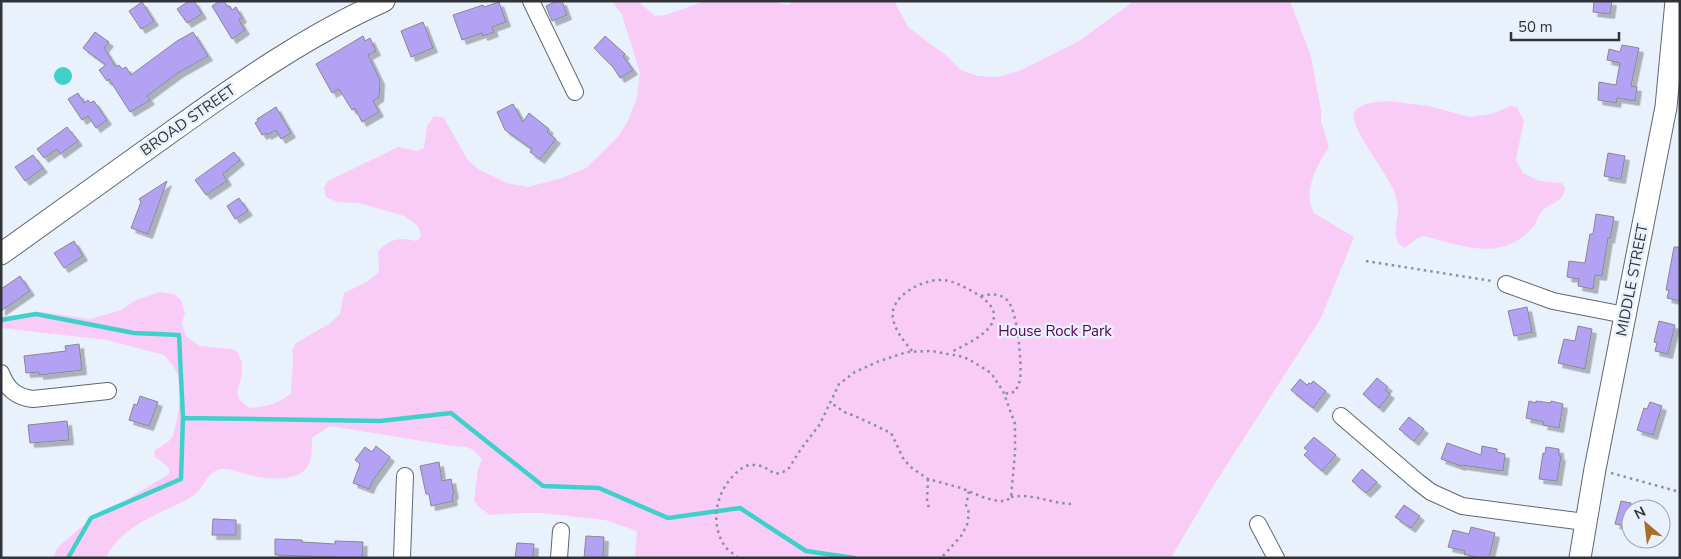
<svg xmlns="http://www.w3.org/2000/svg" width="1681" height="559" font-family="'Nunito Sans',sans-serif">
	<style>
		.green { fill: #f9ccf8 }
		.water { fill: #3fd0ca }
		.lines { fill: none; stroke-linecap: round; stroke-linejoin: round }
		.stream { stroke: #3fd0ca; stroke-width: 4.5 }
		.building { fill: #b3a1f4; stroke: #888792; filter: url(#shadow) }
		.minor-casing { stroke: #616771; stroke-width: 18 }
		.major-casing { stroke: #616771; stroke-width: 23 }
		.path { stroke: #8b9098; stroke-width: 2.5; stroke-dasharray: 2.5 4; stroke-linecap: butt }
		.minor { stroke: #fff; stroke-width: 16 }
		.major { stroke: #fff; stroke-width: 21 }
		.labels { text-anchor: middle; stroke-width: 5; stroke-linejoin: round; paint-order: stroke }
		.street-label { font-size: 15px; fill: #313338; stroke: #e9f1fc }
		.park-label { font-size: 15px; fill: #570059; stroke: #e9f1fc }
	</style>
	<defs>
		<filter id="shadow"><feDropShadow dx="4.5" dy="4.5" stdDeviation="0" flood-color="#0004"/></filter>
	</defs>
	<rect width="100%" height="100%" fill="#e9f1fc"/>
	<path class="green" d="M612,1H638L655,16L666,15L705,1H772L787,5L798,1H894L908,27L948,57L961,70L978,76L998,77L1019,71L1079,41L1134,1H1290L1311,56L1321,110V121L1329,147C1317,166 1302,191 1314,213L1354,237L1321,318L1212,488L1171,558H635L637,531L605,520L541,513H521L490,515L480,508L474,501L478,469L482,460C473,446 467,447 452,446L330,426L312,438C312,446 312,456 309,464C300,484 263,479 246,474C237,472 226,466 217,470C206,475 203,489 194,495C186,501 176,505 167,509C144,520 117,533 106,558H53L58,547L80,528L169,474V468L160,460L154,457L155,450L168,442L173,436L178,414L180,394L178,375L171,363L164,355L107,340L1,328V317L42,312L90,319L122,310L134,301L148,296L159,292L174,294L181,300L185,313L182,323L186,336L200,346L231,349L237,351L242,362V374L237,393L240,400L249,408C267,406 277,405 291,393L293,358L292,350L296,343L329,324L340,314L344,293L367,282L379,272L378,251C392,238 399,237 417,241L421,235L418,226L404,216L359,203L337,202L326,197L324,188L328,181L398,147L417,151L424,148L427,126L434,116L444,118L467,159L478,169L507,183L528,187L562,178L586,168L617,138L628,121L637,97L640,73L622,15Z
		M1389,101L1429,106L1470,117L1491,114L1511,106L1517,107L1524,121L1516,159L1519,166L1523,173L1539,181L1562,183L1565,188C1563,204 1550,202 1542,211C1538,215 1537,221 1535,225C1533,228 1529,231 1527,233C1498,261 1458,245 1424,236L1416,239L1405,248C1390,241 1397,225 1398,213C1398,206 1397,198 1394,191C1389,176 1348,125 1354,113C1359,102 1379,102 1389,101Z"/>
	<path class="water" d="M54 76a9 9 0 1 1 18 0a9 9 0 1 1-18 0Z"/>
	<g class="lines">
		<path class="stream" d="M1,320L36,314L134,333L179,335L183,418L181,479L91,518L68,558
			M183,418L380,421L451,413L543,486L599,488L668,518L740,508L806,551L854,558"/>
	</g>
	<path class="building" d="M189,1H194L202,14L187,23L177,9Z
		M220,1H224L228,7L230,6L232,10L236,7L242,18L239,20L245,30L232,39L212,6Z
		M557,1H562L567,15L552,21L546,6Z
		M1594,1H1612L1610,14L1593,12Z
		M142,2L154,21L141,29L129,11Z
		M499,2L506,22L492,27L494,32L483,36L482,33L462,40L453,15L483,5L484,7Z
		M423,22L433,48L411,57L401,31Z
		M95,32L109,42L104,48L116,67L119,65L122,69L126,67L131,75L177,41L193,32L208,56L178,73L147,96L150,100L130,112L109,79L107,81L99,70L106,65L83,48Z
		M363,36L365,41L370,38L376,51L368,55L380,80L379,97L373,101L379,112L362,122L355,108L352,110L339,89L332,93L316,64Z
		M605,36L625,54L623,56L633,70L620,78L613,67L594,48Z
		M1622,45L1639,48L1631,86L1637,87L1635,101L1617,98L1616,103L1598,100L1599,82L1616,85L1620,63L1607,60L1609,49L1620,52Z
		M78,93L84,103L88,100L90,103L94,101L107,120L96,128L88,116L82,120L68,99Z
		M513,104L523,122L529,113L549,129L547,132L556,139L540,159L530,152L532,149L505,130L497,112Z
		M276,107L291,133L281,139L276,130L267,135L266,133L262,135L255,123L258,121L257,119Z
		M67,127L78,141L60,154L57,149L44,158L37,149Z
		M234,152L240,160L223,174L227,181L206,195L195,180Z
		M1608,153L1625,156L1621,179L1604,176Z
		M33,155L43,168L25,181L15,167Z
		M167,181L148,234L131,228L141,202L139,199Z
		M239,198L248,211L235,219L227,206Z
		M1596,214L1614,217L1610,239L1608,238L1602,276L1595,275L1593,289L1578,286L1579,279L1567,277L1569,261L1585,263L1590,234H1593Z
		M74,241L83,256L64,268L54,253Z
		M1674,247H1680V301L1667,298L1669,290H1666Z
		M20,276L30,291L1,311V289Z
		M1527,307L1532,332L1514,336L1508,311Z
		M1659,321L1675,325L1668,354L1655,351L1657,343L1654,342Z
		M1578,326L1592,329L1585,369L1558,363L1564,339L1575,341Z
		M79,344L82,370L39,375V372L26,373L24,356L66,351L65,346Z
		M1377,378L1388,387L1385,390L1390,394L1379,408L1363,394Z
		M1300,379L1307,385L1309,383L1311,384L1313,381L1326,391L1313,408L1291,390Z
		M140,396L158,402L149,426L129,420L134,404L137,405Z
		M1529,401L1536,403V401L1551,403V401L1563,404L1559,428L1543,425L1544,422L1526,418Z
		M1650,402L1662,406L1653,435L1637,430L1644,408L1647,409Z
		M1409,417L1424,429L1414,441L1399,429Z
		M67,421L69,440L30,443L28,425Z
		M1314,437L1336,455L1322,471L1304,455L1308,451L1304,448Z
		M1447,443L1481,455L1482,446L1497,449V452L1505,454L1503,471L1462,465L1461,466L1441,459Z
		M376,446L390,457L372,482L369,489L353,483L360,464L355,460L365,447L372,452Z
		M1546,447L1559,449V456H1561L1557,481L1539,479L1543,453L1545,454Z
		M439,462L442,481L451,479L454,494L452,495L453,501L431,506L429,494H426L420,466Z
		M1362,469L1377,482L1366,493L1352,481Z
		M1621,501L1631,503V527L1615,524Z
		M1404,505L1420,516L1411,528L1395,517Z
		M213,519L236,520V535H212Z
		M1471,527L1495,533L1489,558H1479L1464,554L1465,551L1448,547L1453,530L1469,534Z
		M586,536L604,537L603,558H584Z
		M275,539L302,540V542L335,544V541L363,542L362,558L275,555Z
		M517,543L534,544L533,558H515Z"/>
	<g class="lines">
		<defs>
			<path id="minor" d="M531,1L575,92
				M1506,284L1553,301L1625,315
				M1,373C7,389 16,397 33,399L108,391
				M1341,416L1418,482L1431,492L1462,506L1585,522
				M1258,524L1276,558
				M402,558L405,476
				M559,558L561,531"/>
			<path id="major" d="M1,254C59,213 116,171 174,130C241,82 308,35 384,1
				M1580,558L1595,469L1666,107L1676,1"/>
		</defs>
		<use href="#minor" class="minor-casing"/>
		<use href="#major" class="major-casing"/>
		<path class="path" d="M1366,261L1492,281
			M981,296C990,294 1000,293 1007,300C1018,310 1022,365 1020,380C1019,384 1017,387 1016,391L1008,394L1003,391
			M912,351C904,341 895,331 893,318C889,297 920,281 938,280C950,279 960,285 970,290C1019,316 983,337 951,352
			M1611,473L1680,492
			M928,479L927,501L929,508
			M1011,497C1032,493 1050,503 1071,504
			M943,556L961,536L967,525L969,513L966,505L969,491
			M738,558C734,554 727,550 724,545C710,522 716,493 734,475C740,469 746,464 754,465C762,465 768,469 775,474L783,472L789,468L801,449L820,424L839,384L855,372L877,362L907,352L932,351L964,357L975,363L991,373L1003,391L1015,424V453L1011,497L1006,501H998L985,498L961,488L928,479L912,468L904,460L891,433L855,416L844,412L830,402"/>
		<use href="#minor" class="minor"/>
		<use href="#major" class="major"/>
	</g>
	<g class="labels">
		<g class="street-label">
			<text transform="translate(188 120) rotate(-35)" y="5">BROAD STREET</text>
			<text transform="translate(1632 280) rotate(-79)" y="5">MIDDLE STREET</text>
		</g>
		<g class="park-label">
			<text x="1055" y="336">House Rock Park</text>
		</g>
	</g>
	<rect width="1681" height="559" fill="none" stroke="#313338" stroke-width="5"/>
	<g transform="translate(1646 524) rotate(332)"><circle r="24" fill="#e9f1fc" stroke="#9fa5ae"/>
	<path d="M0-4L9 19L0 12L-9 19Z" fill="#a56f29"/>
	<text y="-8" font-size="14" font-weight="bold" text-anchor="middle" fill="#313338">N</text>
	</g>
	<path d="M1511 32v8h108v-8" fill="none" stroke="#313338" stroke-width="2.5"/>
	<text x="1518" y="32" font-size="15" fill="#313338" stroke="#e9f1fc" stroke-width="4" paint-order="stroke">50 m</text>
</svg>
